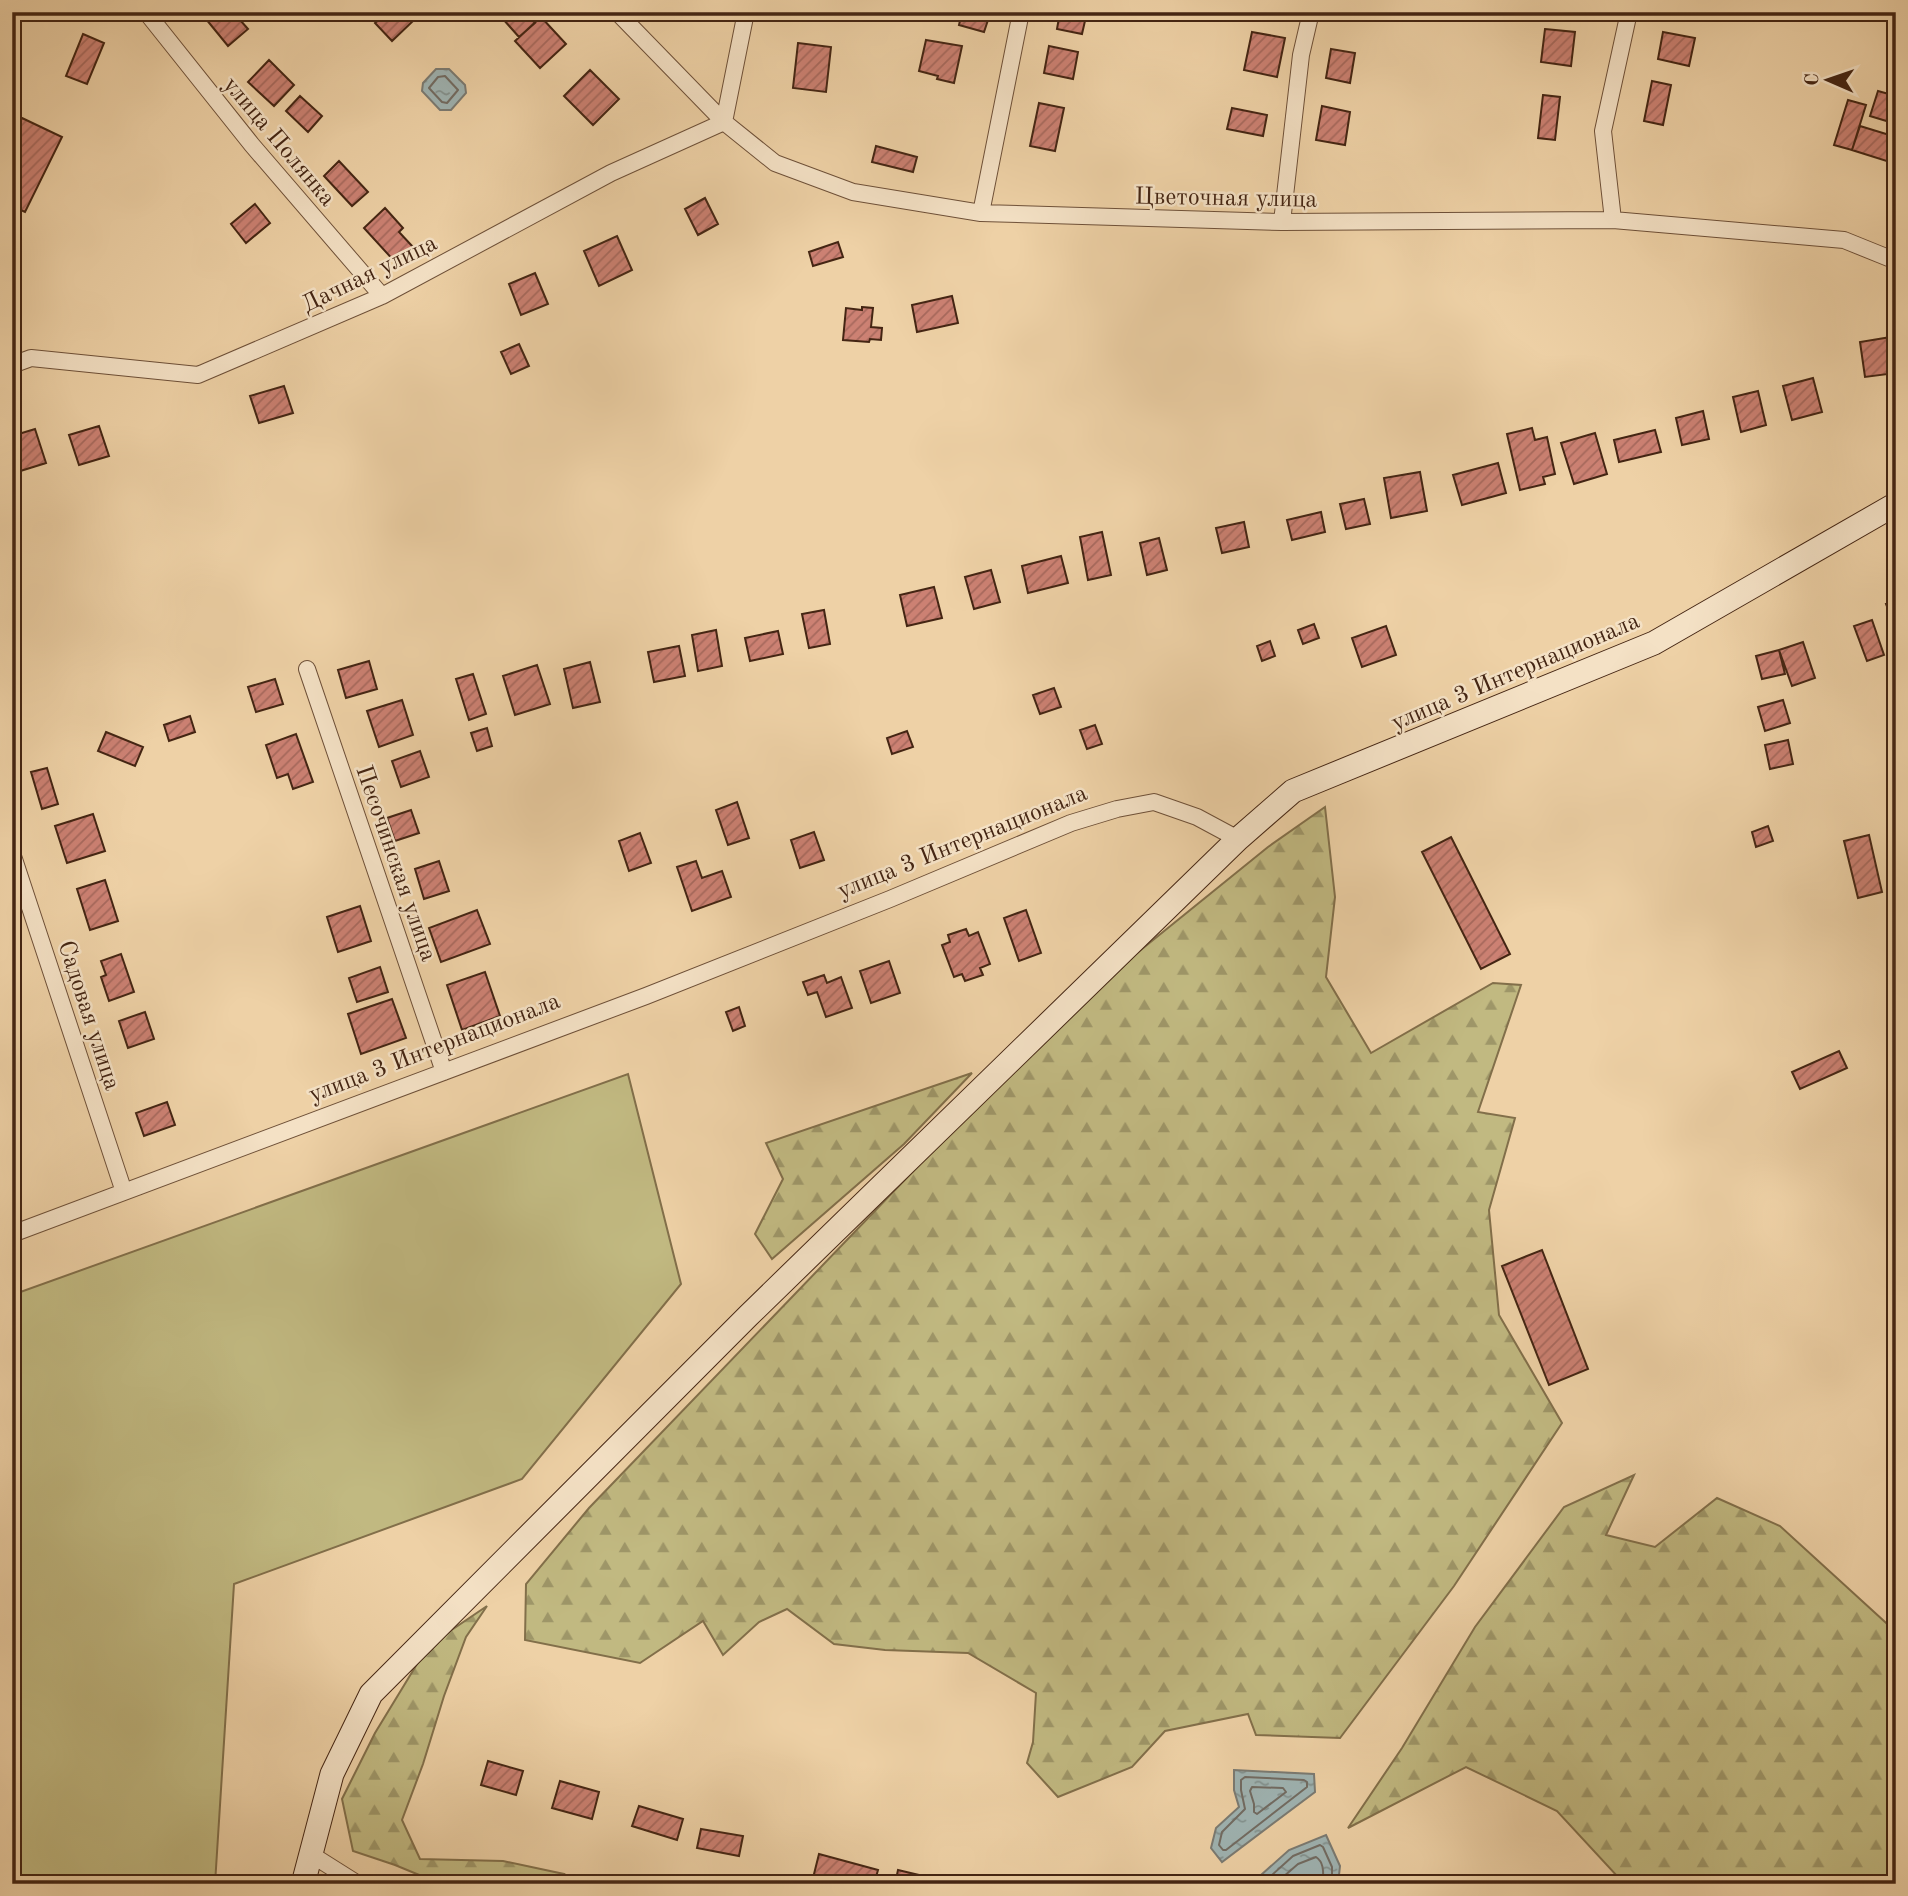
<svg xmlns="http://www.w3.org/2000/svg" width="1908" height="1896" font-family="'Old Standard TT',serif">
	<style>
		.forest { fill: url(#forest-firs); stroke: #826f4a; stroke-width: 2 }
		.garden { fill: #c1b981; stroke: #826f4a; stroke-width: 2 }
		.water { fill: url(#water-ripples); stroke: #7b7b73; stroke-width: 2 }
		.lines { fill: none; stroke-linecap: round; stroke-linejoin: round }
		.shore { stroke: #726c63; stroke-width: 2 }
		.building { fill: url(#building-hatch); stroke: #442513; stroke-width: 2 }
		.street-casing { stroke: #6e5038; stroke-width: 18 }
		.secondary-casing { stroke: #442513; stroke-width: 25 }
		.street { stroke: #f4e1c5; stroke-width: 16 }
		.secondary { stroke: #f4e1c5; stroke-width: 23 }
		.labels { text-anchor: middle; stroke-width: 5; stroke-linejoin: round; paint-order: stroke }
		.street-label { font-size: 24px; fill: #442513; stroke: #f4e1c5 }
	</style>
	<defs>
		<pattern id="forest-firs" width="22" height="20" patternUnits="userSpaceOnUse" patternTransform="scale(1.75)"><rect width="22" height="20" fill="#c1b981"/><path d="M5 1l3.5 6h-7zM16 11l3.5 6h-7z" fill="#9e9668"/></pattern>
		<pattern id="water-ripples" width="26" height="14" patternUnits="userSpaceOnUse" patternTransform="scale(1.75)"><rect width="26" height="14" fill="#9fb4b3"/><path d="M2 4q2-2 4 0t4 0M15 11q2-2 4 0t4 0" fill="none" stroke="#839290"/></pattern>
		<pattern id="building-hatch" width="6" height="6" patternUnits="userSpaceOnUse" patternTransform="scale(1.75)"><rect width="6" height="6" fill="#cc8173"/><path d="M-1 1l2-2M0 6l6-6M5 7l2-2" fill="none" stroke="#a7695d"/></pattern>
	</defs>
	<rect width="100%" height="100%" fill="#eed1a6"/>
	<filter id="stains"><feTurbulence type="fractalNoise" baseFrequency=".00286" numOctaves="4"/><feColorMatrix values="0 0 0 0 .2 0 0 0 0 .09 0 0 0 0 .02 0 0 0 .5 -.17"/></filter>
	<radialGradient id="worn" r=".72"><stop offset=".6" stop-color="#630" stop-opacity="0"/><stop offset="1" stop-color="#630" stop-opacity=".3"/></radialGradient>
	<path class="forest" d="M1325,807L1335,897L1326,977L1371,1053L1493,983L1521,985L1478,1112L1515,1118L1489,1210L1499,1315L1562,1423L1454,1586L1340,1738L1256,1735L1248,1714L1165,1731L1132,1767L1058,1797L1027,1763L1033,1742L1036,1693L968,1653L885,1650L834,1644L787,1609L759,1622L723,1655L703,1621L640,1663L525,1640L526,1584L589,1508L1074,1004L1268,847Z
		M972,1073L904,1144L772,1259L755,1234L783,1179L766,1143Z
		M1634,1475L1606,1535L1655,1547L1717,1498L1780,1526L1896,1632V1884H1618L1619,1878L1557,1811L1466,1767L1348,1828L1402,1748L1475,1627L1564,1507Z
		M487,1606L466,1637L444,1696L423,1764L402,1820L420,1859L503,1861L564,1874L557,1884H441L395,1865L353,1851L342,1799L375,1733L428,1646Z"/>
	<path class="garden" d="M628,1074L681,1284L522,1479L234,1584L215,1884H12V1295Z"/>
	<path class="water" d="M436,69H449L465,85L466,93L451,110H440L422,91L423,83Z
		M1234,1770L1314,1774L1315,1792L1222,1862L1211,1848L1216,1828L1239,1807L1234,1790Z
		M1326,1835L1340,1866L1338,1884H1251L1289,1850Z"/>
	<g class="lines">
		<path class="shore" d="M445,76L458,90L447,103L442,102L429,88L438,77Z
			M1245,1777L1304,1780L1307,1782V1787L1226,1850H1223L1219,1845L1222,1832L1245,1809L1241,1790V1780Z
			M1252,1787L1283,1788L1286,1792L1257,1814L1254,1812V1804L1250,1791Z
			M1262,1884L1293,1856L1320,1845L1323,1847L1332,1867V1884
			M1275,1884L1298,1864L1316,1857C1325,1863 1323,1874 1323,1884"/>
	</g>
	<path class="building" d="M214,12H233L248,29L228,46L206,19Z
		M386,12H405L413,21L392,41L375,23Z
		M511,12H525L535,23L519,37L503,19Z
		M962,12H973L989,17L984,32L959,25Z
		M1060,12H1087L1082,34L1057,29Z
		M541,17L566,44L540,68L515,41Z
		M1545,29L1575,32L1571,66L1541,62Z
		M1252,32L1285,38L1277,77L1244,70Z
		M1663,32L1695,38L1689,66L1658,59Z
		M83,34L104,43L87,84L66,76Z
		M926,40L962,46L954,83L937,79L938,76L919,71Z
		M798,43L831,47L826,92L793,88Z
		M1049,46L1078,52L1073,79L1044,73Z
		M1331,49L1355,53L1350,83L1326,78Z
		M269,60L294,85L274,106L248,82Z
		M590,70L619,99L593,125L564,96Z
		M1652,81L1671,85L1663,125L1644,121Z
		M1878,91L1896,96V124L1870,116Z
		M1543,95L1560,97L1555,140L1538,138Z
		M300,96L322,116L308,132L286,111Z
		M1848,100L1866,105L1852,150L1834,145Z
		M1039,103L1064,108L1055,151L1030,146Z
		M1322,106L1350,112L1345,145L1316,140Z
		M1232,108L1267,115L1263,136L1227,129Z
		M22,118L62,137L25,212L12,206V138Z
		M1860,126L1896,137V164L1852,150Z
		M876,146L917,157L913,172L872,162Z
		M339,161L368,192L352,206L324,176Z
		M705,198L718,224L698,235L685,209Z
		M255,204L270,223L246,243L231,224Z
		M385,208L403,228L399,232L413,247L396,263L364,228Z
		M617,236L632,270L599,286L584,251Z
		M838,242L843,257L813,266L809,252Z
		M535,273L548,304L521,315L509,284Z
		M952,296L958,323L917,332L912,305Z
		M862,307L873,308L871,327L882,328L881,340L870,339L869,342L843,340L846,308L862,310Z
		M1891,337L1896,373L1865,377L1860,342Z
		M519,344L529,366L511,374L501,352Z
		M1813,378L1822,412L1792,420L1783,386Z
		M284,386L293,413L259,423L250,396Z
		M1758,391L1766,425L1741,432L1733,397Z
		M1703,411L1709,439L1682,445L1676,418Z
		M99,426L109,456L79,465L69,435Z
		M1532,428L1535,440L1547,437L1555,474L1543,477L1545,484L1520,490L1507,434Z
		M35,429L46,463L14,473L12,468V436Z
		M1655,430L1661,452L1619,462L1614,440Z
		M1595,433L1607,474L1574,484L1561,443Z
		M1498,463L1506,493L1462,505L1453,475Z
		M1420,472L1427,511L1391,518L1384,478Z
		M1364,499L1370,524L1346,529L1340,504Z
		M1321,512L1325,532L1292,540L1287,520Z
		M1244,522L1249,547L1222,553L1216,528Z
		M1102,532L1111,575L1088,580L1080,537Z
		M1159,538L1167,570L1147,575L1140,543Z
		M1061,556L1068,583L1028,593L1022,566Z
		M991,570L1000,602L974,609L965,577Z
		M934,587L942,618L907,626L900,595Z
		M1896,601V630L1886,604Z
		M824,610L830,644L809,648L802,614Z
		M1872,620L1884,655L1867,661L1854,626Z
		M1314,624L1319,638L1303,644L1298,630Z
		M1386,626L1396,655L1362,667L1352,638Z
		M716,630L722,666L698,671L692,635Z
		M778,631L783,654L750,661L745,638Z
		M1270,641L1275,656L1262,661L1257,646Z
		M1803,642L1815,678L1792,686L1779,650Z
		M679,646L685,676L654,682L648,652Z
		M1779,650L1785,674L1762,679L1756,656Z
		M369,661L377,689L346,698L338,670Z
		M590,662L600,702L573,708L564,669Z
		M537,665L550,704L515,715L503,676Z
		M473,674L486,714L469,720L456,679Z
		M275,679L283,704L256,712L248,687Z
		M1054,688L1061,707L1040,714L1033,695Z
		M402,700L413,735L379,747L367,711Z
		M1783,700L1790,723L1765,731L1758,707Z
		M190,716L195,732L169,741L164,725Z
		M1095,725L1102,744L1087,749L1080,730Z
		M487,728L492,746L477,751L471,733Z
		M907,731L913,747L892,754L887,738Z
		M106,732L143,747L135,766L98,751Z
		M296,734L313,782L293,789L288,774L277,778L266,745Z
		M1788,740L1793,764L1770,769L1765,745Z
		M420,751L429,777L401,787L392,761Z
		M47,768L58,804L42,809L31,772Z
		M737,802L749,838L728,845L716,810Z
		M411,810L419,833L395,841L387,818Z
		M93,814L105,851L67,863L55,826Z
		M1768,826L1773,841L1756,847L1752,832Z
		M814,832L824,860L800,868L791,840Z
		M640,833L651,863L629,871L619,841Z
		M1869,835L1882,892L1858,898L1844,841Z
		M1451,837L1510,954L1481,969L1422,852Z
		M439,861L449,891L424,899L415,869Z
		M696,861L702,878L722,871L731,897L692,911L677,867Z
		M105,880L118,921L90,930L77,889Z
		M360,906L371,941L338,952L327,917Z
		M477,910L490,944L441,962L429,928Z
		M1026,910L1041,953L1019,961L1004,918Z
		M966,929L969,936L978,932L990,964L980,968L983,975L965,981L962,974L954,977L942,945L950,942L948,935Z
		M121,954L134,992L109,1001L101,977L106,975L101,961Z
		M889,961L900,993L871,1003L860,971Z
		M380,967L388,992L357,1002L349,978Z
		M485,972L500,1016L462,1030L447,985Z
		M824,975L827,983L841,977L852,1008L826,1017L817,992L808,995L803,982Z
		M392,999L406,1038L361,1054L348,1014Z
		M739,1007L745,1026L733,1031L726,1012Z
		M145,1012L154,1039L128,1048L119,1021Z
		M1839,1051L1847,1068L1800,1089L1792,1072Z
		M167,1102L175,1125L144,1136L136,1113Z
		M1542,1250L1588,1369L1549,1385L1502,1266Z
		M488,1761L523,1771L516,1795L481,1785Z
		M560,1781L599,1792L592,1819L552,1808Z
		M639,1806L683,1819L677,1840L632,1826Z
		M701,1829L743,1836L739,1856L697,1848Z
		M819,1854L878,1870L874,1884H834L813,1878Z
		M898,1870L957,1884H895Z"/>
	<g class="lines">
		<defs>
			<path id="street" d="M146,12L252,145L382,296
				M617,12L724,122L775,163L853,192L981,213L1282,222L1613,220L1844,240L1896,261
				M981,213L1021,12
				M1613,220L1603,131L1629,12
				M1282,222L1301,55L1311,12
				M12,365L31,358L198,375L382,296L611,173L724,122L746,12
				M307,669L444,1072
				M12,853L124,1192
				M12,1234L646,996L890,899L1071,823L1117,809L1154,802L1197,817L1238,839
				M312,1855L358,1884"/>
			<path id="secondary" d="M303,1884L332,1774L371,1694L748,1316L1238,839L1293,791L1654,643L1896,504"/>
		</defs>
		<use href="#street" class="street-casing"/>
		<use href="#secondary" class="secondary-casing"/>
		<use href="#street" class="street"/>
		<use href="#secondary" class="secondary"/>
	</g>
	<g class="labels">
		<g class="street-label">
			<text transform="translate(280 141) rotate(50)" y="8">улица Полянка</text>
			<text transform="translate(1226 197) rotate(1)" y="8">Цветочная улица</text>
			<text transform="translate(369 273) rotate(-26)" y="8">Дачная улица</text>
			<text transform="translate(1515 671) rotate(-23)" y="8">улица 3 Интернационала</text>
			<text transform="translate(962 841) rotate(-22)" y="8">улица 3 Интернационала</text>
			<text transform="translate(397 863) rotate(71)" y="8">Песочинская улица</text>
			<text transform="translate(90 1015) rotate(72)" y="8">Садовая улица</text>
			<text transform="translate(434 1047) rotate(-21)" y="8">улица 3 Интернационала</text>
		</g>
	</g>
	<rect width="1908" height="1896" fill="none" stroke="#eed1a6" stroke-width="42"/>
	<rect x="14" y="14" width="1880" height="1868" fill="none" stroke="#442513" stroke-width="3.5"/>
	<rect x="21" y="21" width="1866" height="1854" fill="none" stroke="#442513" stroke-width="2"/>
	<g transform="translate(1828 80) rotate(272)" stroke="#f4e1c5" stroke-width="5" paint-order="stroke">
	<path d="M0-5L12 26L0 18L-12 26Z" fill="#442513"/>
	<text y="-10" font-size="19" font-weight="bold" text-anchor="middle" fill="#442513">С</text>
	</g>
	<rect width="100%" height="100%" filter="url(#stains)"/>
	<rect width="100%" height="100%" fill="url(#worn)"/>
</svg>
